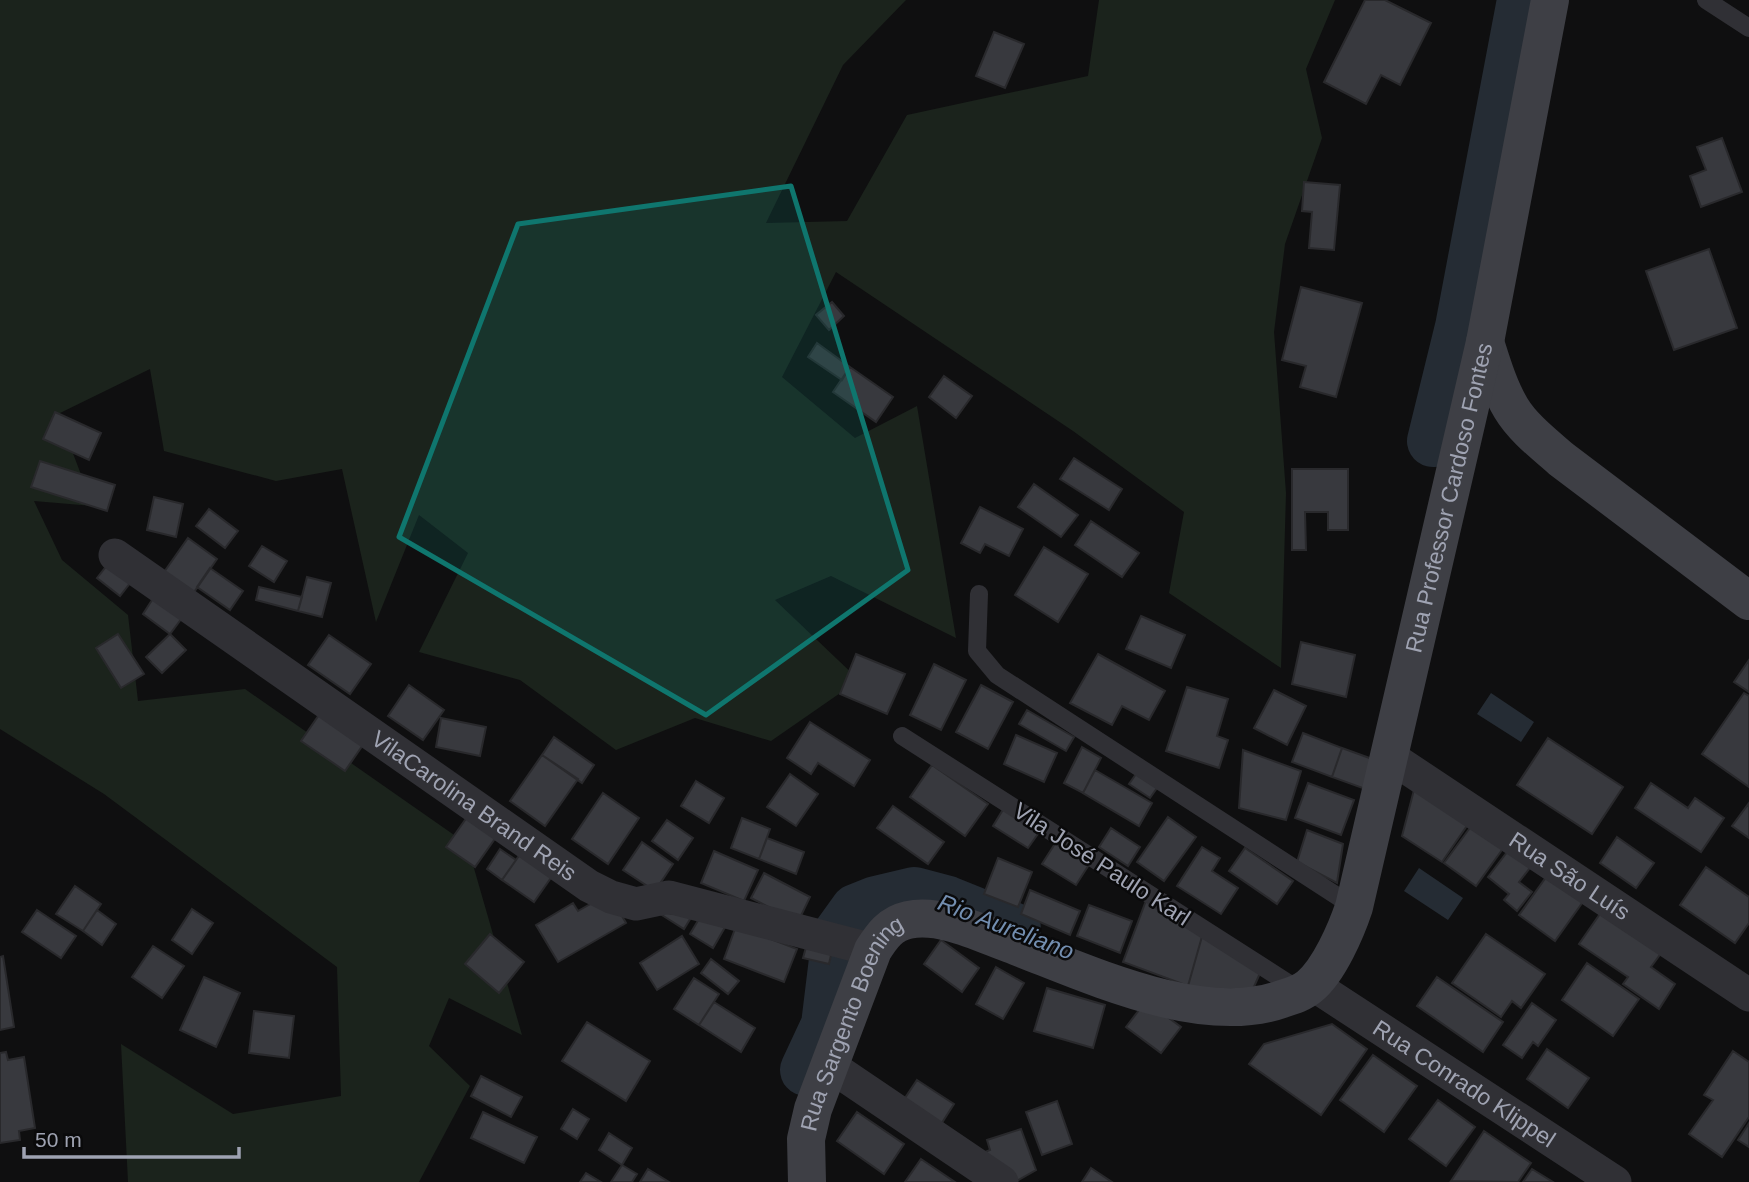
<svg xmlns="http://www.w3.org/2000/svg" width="1749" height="1182" font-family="Helvetica,sans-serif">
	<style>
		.green { fill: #1b231c }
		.water { fill: #252c34 }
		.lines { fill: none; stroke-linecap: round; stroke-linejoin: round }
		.river { stroke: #252c34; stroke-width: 52 }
		.building { fill: #38393e; stroke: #29292c; stroke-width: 2 }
		.lane { stroke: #303035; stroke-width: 18 }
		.street { stroke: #303035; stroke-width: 33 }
		.secondary { stroke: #3e3f45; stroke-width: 38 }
		.marked { fill: #0f766e; fill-opacity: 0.2; stroke: #0f766e; stroke-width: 5; stroke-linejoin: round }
		.labels { text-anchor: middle; stroke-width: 5; stroke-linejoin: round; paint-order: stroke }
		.street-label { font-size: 23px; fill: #9fa3b2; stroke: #0a0a0b }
		.water-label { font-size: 24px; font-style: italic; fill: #738eb0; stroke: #0a0a0b }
	</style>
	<rect width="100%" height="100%" fill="#0f0f10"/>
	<path class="green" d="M0,0H906L843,65L766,223L847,221L907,115L1088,76L1099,0H1335L1306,69L1322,138L1285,244L1274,332L1286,493L1281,668L1169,593L1184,512L1073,431L836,272L782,377L855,438L917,406L956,638L831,576L775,600L859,680L771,741L695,718L616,750L520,680L419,652L468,553L419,515L376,622L342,469L276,481L164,451L150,369L58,414L93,506L34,501L62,560L128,615L138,701L245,689L467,844L522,1035L449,998L429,1046L470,1086L419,1182H128L121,1044L233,1114L341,1096L337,967L104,794L0,729Z"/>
	<path class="water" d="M1491,693L1534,722L1521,742L1477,714Z
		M1419,868L1463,898L1448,920L1404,891Z"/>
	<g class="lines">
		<path class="river" d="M1433,441L1461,327L1523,0
			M806,1070L827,1025L838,935L856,910L876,902L914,893L948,902L1015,929"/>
	</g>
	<path class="building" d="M1365,0H1385L1431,23L1400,85L1381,75L1366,104L1324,82Z
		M994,32L1024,44L1005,88L976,76Z
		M1722,138L1742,192L1701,207L1690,176L1706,170L1697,147Z
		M1304,182L1340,185L1334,250L1309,248L1312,212L1302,211Z
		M1709,249L1737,328L1674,350L1646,271Z
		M1301,287L1362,303L1336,397L1300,387L1306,366L1282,360Z
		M832,302L844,316L829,330L816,315Z
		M817,343L850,367L842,380L808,357Z
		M850,367L893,397L876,422L833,392Z
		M944,376L972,396L956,418L929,397Z
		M55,412L101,433L89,460L43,439Z
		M1074,458L1122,489L1109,510L1060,479Z
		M40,461L115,485L107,511L31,487Z
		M1292,469H1348V530H1328V512H1305L1306,550H1292Z
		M1034,484L1078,515L1061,537L1018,507Z
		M154,497L183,504L176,537L147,530Z
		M980,507L1023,529L1009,556L985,544L980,553L961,543Z
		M209,509L238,531L225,548L196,526Z
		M1091,521L1139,553L1122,577L1075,545Z
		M188,538L217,559L192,595L162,575Z
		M262,546L287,561L274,582L249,566Z
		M1044,547L1088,574L1058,622L1015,595Z
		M108,564L131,582L120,596L97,578Z
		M210,568L243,591L230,610L197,587Z
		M307,577L331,583L322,617L298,611Z
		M259,587L302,597L298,611L256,600Z
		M154,597L182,618L170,634L143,614Z
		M1141,616L1185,635L1171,668L1126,649Z
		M118,634L144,674L121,688L96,648Z
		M170,634L186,650L162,673L146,657Z
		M329,635L371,664L350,694L308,665Z
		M1301,642L1355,655L1346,697L1292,684Z
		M856,654L905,674L887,714L840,694Z
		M1098,654L1165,691L1149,720L1122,706L1112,725L1070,703Z
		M1749,660V692L1734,682Z
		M934,664L966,680L941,730L910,715Z
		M409,685L444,710L423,740L388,716Z
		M981,685L1013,702L988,749L956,732Z
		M1187,687L1228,699L1217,736L1228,740L1219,768L1166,751Z
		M1274,690L1306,706L1287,745L1254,728Z
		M1744,693L1749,696V787L1702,754Z
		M1027,710L1074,737L1066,751L1019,724Z
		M321,712L365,742L345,771L301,741Z
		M441,718L486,727L480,756L436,747Z
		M810,722L870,760L854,786L818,763L811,774L787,758Z
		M1303,733L1342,748L1332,777L1292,762Z
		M1016,735L1057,753L1044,782L1004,764Z
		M554,737L594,765L582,783L542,755Z
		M1548,738L1623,787L1592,834L1517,785Z
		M1082,747L1101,758L1083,793L1064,783Z
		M1342,748L1375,760L1368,790L1332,777Z
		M1243,750L1301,771L1286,820L1239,808Z
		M542,755L578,779L545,826L510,801Z
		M932,765L988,804L965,836L910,797Z
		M1095,770L1152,803L1139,826L1083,793Z
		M790,774L818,794L796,826L767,807Z
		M1136,774L1157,788L1150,798L1129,784Z
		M696,781L724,798L709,823L681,806Z
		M1416,782L1473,817L1442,862L1402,836Z
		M1308,783L1354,800L1341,835L1295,818Z
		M1651,783L1688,808L1695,798L1724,818L1701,852L1635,808Z
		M603,793L639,818L608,864L572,839Z
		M1749,803V838L1732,826Z
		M893,806L944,842L928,864L877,828Z
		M1004,808L1040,831L1028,848L993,826Z
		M470,813L499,833L475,867L446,847Z
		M1168,817L1196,837L1164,881L1137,862Z
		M742,818L770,829L759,859L731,848Z
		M667,820L693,838L678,860L652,841Z
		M1475,821L1507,843L1476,886L1444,863Z
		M1111,828L1140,847L1128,866L1099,847Z
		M1307,830L1343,844L1337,883L1297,862Z
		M1617,837L1654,863L1636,888L1600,863Z
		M767,838L804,852L796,874L759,859Z
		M642,842L673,864L655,891L623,870Z
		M1056,842L1090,863L1076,885L1042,864Z
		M1514,843L1536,860L1519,882L1532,892L1517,911L1504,900L1509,894L1488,877Z
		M1202,847L1220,858L1212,871L1238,888L1221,914L1177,886Z
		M1245,848L1293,881L1277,904L1229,871Z
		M500,849L516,860L502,880L487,869Z
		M523,850L555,872L534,902L502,880Z
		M714,851L758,870L744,901L701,883Z
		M998,858L1032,872L1018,907L984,894Z
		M1706,867L1749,897V923L1735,943L1680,905Z
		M764,873L810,897L798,922L751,898Z
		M1549,873L1585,899L1555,941L1519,915Z
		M75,886L101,904L83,931L56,914Z
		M1030,890L1080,911L1070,935L1021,914Z
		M601,898L618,909L626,923L558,962L536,925L573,903L578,911Z
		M1147,898L1203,933L1188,986L1123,962Z
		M1089,905L1132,921L1120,953L1077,936Z
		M192,909L213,923L192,954L172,940Z
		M705,909L728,922L713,948L690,934Z
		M37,910L76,936L61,958L22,932Z
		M97,910L116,924L102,945L83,931Z
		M1602,911L1662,952L1651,967L1675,984L1659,1009L1623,984L1628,977L1579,944Z
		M657,912L692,916L684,929Z
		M736,926L797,949L784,982L724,959Z
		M1203,933L1261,971L1253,989L1202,990L1188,986Z
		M490,934L524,962L499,993L465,964Z
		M1486,934L1545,974L1521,1008L1512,1001L1501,1017L1452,983Z
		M682,936L699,964L657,990L640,963Z
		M808,940L833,946L829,964L803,958Z
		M941,940L979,968L962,992L924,964Z
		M153,946L184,966L162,998L132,977Z
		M3,956L14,1027L0,1030V957Z
		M711,959L739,981L728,994L701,973Z
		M1587,963L1639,999L1613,1036L1562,1000Z
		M996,967L1024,983L1003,1019L976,1004Z
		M204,977L240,993L216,1047L180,1030Z
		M1437,977L1503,1022L1483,1052L1417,1006Z
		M694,978L719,994L699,1025L674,1009Z
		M1047,988L1105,1005L1093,1048L1034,1031Z
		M1146,1001L1181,1027L1161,1053L1126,1027Z
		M714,1002L755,1028L741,1052L699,1025Z
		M1532,1003L1556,1020L1538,1046L1533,1042L1522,1058L1503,1045Z
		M254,1011L294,1016L289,1058L249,1053Z
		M587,1022L650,1061L626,1101L562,1061Z
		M1332,1024L1367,1049L1321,1115L1249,1064L1264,1044Z
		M1547,1049L1589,1078L1568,1108L1527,1079Z
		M1733,1051L1749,1062V1117L1722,1157L1689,1134L1713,1100L1704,1095Z
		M6,1052L8,1060L24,1057L35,1128L19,1131L20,1140L0,1143V1053Z
		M1373,1055L1417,1086L1384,1132L1340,1100Z
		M481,1076L522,1097L511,1117L471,1096Z
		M917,1080L954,1104L936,1132L899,1107Z
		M1438,1100L1475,1127L1446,1166L1409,1139Z
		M1057,1101L1072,1144L1042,1155L1026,1112Z
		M573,1109L589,1119L577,1139L561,1129Z
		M483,1112L537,1137L524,1163L471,1138Z
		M857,1112L904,1144L884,1174L837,1141Z
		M1749,1123V1147L1738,1140Z
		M1021,1129L1036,1170L1015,1182L976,1156L990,1150L987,1140Z
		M1484,1131L1531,1163L1518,1182L1451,1181Z
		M609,1133L632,1148L622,1165L599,1150Z
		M921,1159L955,1182H905Z
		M622,1165L637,1174L632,1182H611Z
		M1091,1168L1112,1182H1082Z
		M648,1169L669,1182H640Z
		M1532,1169L1553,1182H1523Z
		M586,1173L601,1182H580Z"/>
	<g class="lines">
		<path class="lane" d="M1706,0L1749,28
			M979,594L977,651L997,675L1354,907
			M902,736L1302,992"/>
		<g class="street">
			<path id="s1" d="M115,555L589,886L611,897L636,904L669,897L873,950"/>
			<path id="s2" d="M1389,756L1749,995"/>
			<path id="s3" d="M1312,984L1615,1182"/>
			<path d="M829,1065L1002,1182"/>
		</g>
		<g class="secondary">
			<path d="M1485,342C1492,364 1499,388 1511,408C1523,428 1544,444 1561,459L1749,601"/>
			<path id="s4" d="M807,1182L806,1139L813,1109L873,950C882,936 890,924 908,920C941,913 980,933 1010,944C1087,973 1201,1028 1282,999C1292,996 1302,993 1310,986C1329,970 1346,931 1354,907L1485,342L1550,0"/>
		</g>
	</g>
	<path class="marked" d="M791,186L908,570L706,715L399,537L518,224Z"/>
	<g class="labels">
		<g class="street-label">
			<text dy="8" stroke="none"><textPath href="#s4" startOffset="1223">Rua Professor Cardoso Fontes</textPath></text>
			<text dy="8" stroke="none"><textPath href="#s1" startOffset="438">VilaCarolina Brand Reis</textPath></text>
			<text transform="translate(1102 864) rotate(33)" y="8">Vila José Paulo Karl</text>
			<text dy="8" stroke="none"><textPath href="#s2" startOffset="217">Rua São Luís</textPath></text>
			<text dy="8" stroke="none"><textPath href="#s4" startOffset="168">Rua Sargento Boening</textPath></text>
			<text dy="8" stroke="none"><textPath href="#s3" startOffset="182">Rua Conrado Klippel</textPath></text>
		</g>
		<g class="water-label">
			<text transform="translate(1006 927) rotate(21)" y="8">Rio Aureliano</text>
		</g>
	</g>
	<path d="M24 1147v10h215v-10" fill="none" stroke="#9fa3b2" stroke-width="3.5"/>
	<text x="35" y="1147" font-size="21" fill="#9fa3b2" stroke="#0a0a0b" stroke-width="5" paint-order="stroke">50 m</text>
</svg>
